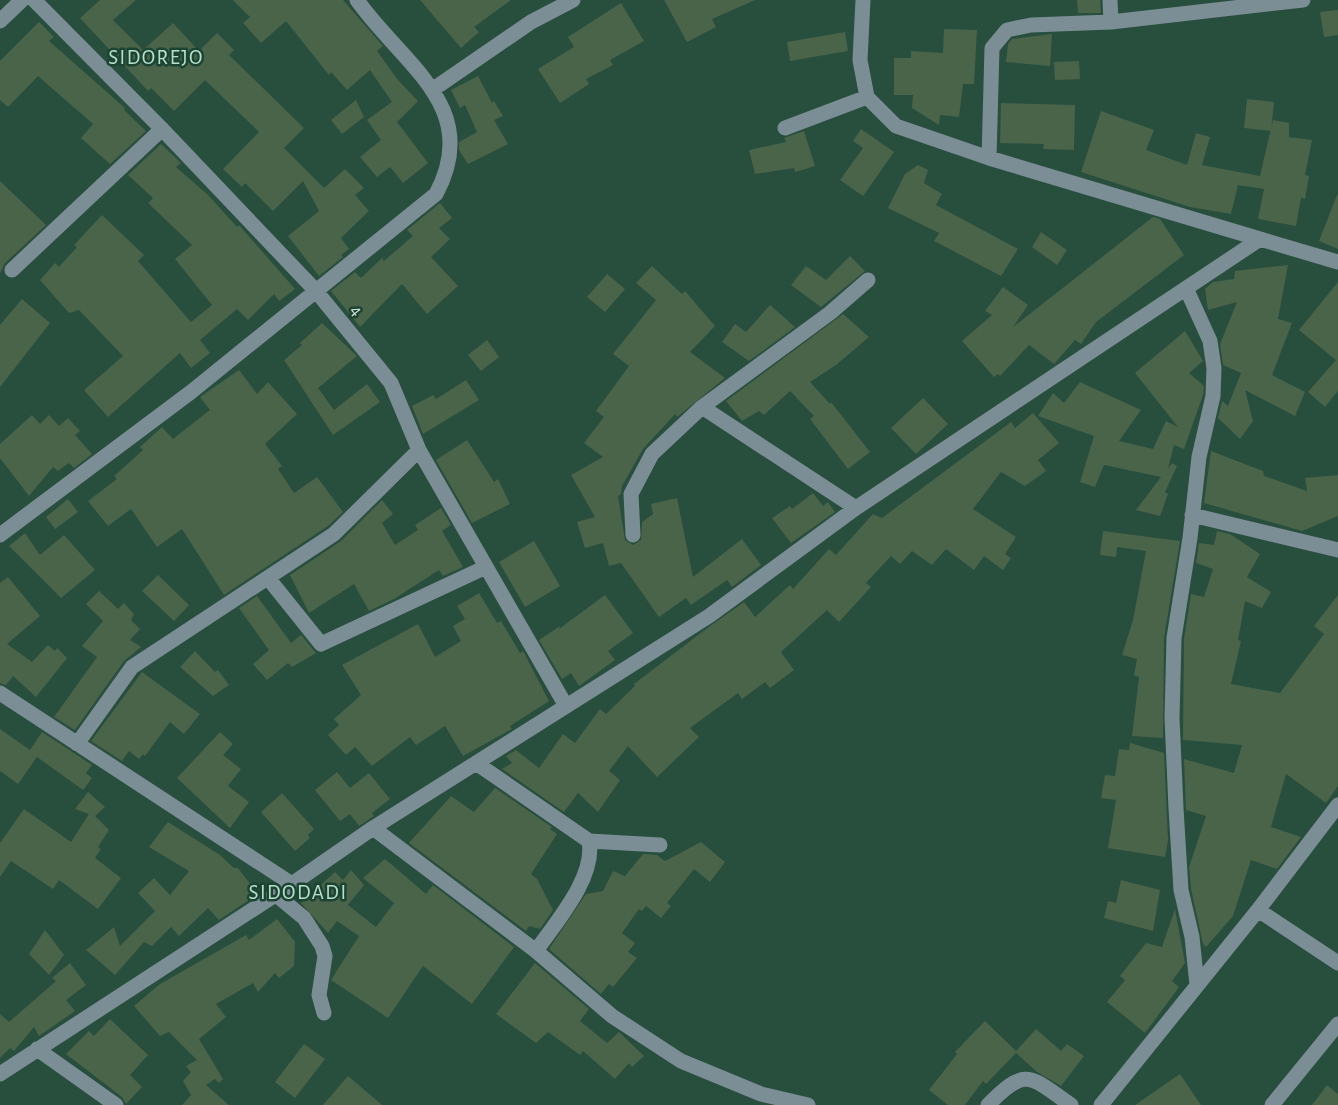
<svg xmlns="http://www.w3.org/2000/svg" width="1338" height="1105" font-family="'Alegreya Sans',sans-serif">
	<style>
		.building { fill: #4a644a }
		.lines { fill: none; stroke-linecap: round; stroke-linejoin: round }
		.minor { stroke: #7c8e95; stroke-width: 15 }
		.labels { text-anchor: middle; stroke-width: 5; stroke-linejoin: round; paint-order: stroke }
		.street-label { font-size: 18px; fill: #d2e7dc; stroke: #1d4333 }
		.quarter-label { font-size: 21px; letter-spacing: 1.5px; fill: #b6e0cc; stroke: #1d4333 }
	</style>
	<rect width="100%" height="100%" fill="#284e3e"/>
	<path class="building" d="M100,0H136L113,20L143,50L173,23L199,51L217,33L234,50L229,55L304,128L284,148L324,188L345,169L364,188L355,195L369,211L341,238L349,249L341,255L343,257L319,276L288,236L319,211L303,181L273,211L245,183L242,187L223,169L259,132L205,80L174,111L151,88L148,91L80,18Z
		M233,0H343L383,46L377,51L398,80L418,101L397,122L428,163L403,183L390,167L377,177L360,157L381,140L367,120L392,102L370,70L347,90L331,72L329,75L286,21L261,43L243,23L250,17Z
		M420,0H511L474,27L479,32L461,48Z
		M664,0H755L712,19L716,27L687,42Z
		M1077,0H1100L1101,13H1078Z
		M621,3L644,41L610,60L613,65L586,79L589,84L560,103L538,69L574,47L568,37Z
		M1338,10V35L1324,37L1320,12Z
		M39,22L54,37L49,41L125,108L124,110L146,131L110,164L81,138L93,124L38,76L8,107L0,100V61Z
		M944,29L977,30L974,84H963L959,117L940,115L939,125L912,108L913,95H894V58H911V51L943,53Z
		M845,32L848,51L790,61L787,42Z
		M1052,34L1050,66L1006,62L1008,44L1012,39Z
		M1079,61L1080,79L1055,80L1054,62Z
		M478,76L492,103L494,101L503,116L494,120L508,144L468,164L459,150V142L477,132L465,105L460,108L451,90Z
		M1247,99L1274,102L1271,131L1244,128Z
		M356,100L364,117L342,134L331,120Z
		M1001,103L1075,105L1074,150L1043,149L1044,144L1000,143Z
		M1101,111L1154,130L1146,150L1187,165L1196,133L1210,137L1202,165L1260,176L1273,120L1289,123V137L1312,140L1305,175L1309,176L1305,199L1301,198L1296,226L1258,219L1264,189L1238,185L1231,214L1190,207L1081,172Z
		M861,129L894,152L863,196L840,180L863,148L853,141Z
		M804,131L815,166L795,172L794,168L755,174L749,150L786,142L784,138Z
		M161,144L181,163L176,167L209,196L237,227L239,225L295,289L279,301L274,294L248,320L237,309L200,340L210,353L191,368L180,353L108,417L84,390L123,356L79,310L69,313L40,280L55,263L59,267L77,247L74,245L102,215L144,255L138,261L191,322L212,305L175,259L192,245L148,203L153,198L128,175Z
		M918,165L928,170L924,183L942,194L936,205L1018,249L1001,276L934,241L939,233L888,208L905,174Z
		M0,181L46,225L5,263L0,273Z
		M1337,195H1338V249L1319,241Z
		M440,203L452,218L439,228L450,239L431,257L458,286L427,314L402,284L360,327L331,291L355,272L361,278L382,258L384,261L413,236L407,230Z
		M1153,217L1160,219L1184,255L1096,322L1081,344L1075,340L1054,364L1029,345L1000,376L998,374L994,377L962,341L992,315L985,311L1003,287L1028,305L1013,327Z
		M1041,232L1067,250L1057,265L1032,247Z
		M850,256L865,271L821,307L791,285L806,266L826,280Z
		M1288,265L1278,319L1292,323L1272,375L1305,392L1295,416L1245,390L1253,421L1240,439L1218,418L1222,401L1228,406L1241,373L1223,365L1220,344L1237,302L1208,310L1205,289L1213,282L1234,279L1235,271Z
		M652,266L682,294L685,291L715,326L690,352L725,378L677,417L675,414L643,449L622,486L621,494L618,496L625,540L633,545L641,540L642,522L653,514L651,504L677,498L693,577L742,539L761,565L732,587L727,580L691,605L686,598L659,617L621,563L609,566L603,543L585,548L577,522L595,517L571,475L603,457L584,443L604,417L596,411L629,366L613,354L656,300L636,283Z
		M607,274L625,289L605,312L587,297Z
		M1338,282V391L1325,407L1308,392L1336,360L1299,330Z
		M22,299L50,323L0,387V325Z
		M770,305L795,327L749,361L722,342L735,324L746,332Z
		M843,314L869,337L836,365L810,382L830,404L831,402L870,452L848,469L810,419L814,416L790,391L764,415L759,411L742,421L726,401Z
		M322,323L357,356L318,388L334,410L367,384L380,402L333,435L284,360L302,345L300,343Z
		M1185,331L1203,361L1189,373L1204,386L1203,395L1184,449L1174,445L1168,469L1172,463L1177,466L1165,492L1168,494L1160,516L1136,510L1161,477L1104,465L1095,487L1080,482L1094,436L1038,416L1053,393L1064,403L1080,382L1141,410L1119,441L1153,449L1166,421L1178,427L1135,373Z
		M487,340L499,357L481,371L468,355Z
		M239,370L257,394L268,382L297,414L265,444L282,466L278,469L294,493L317,477L343,512L328,526L224,595L182,529L157,547L131,509L108,526L88,501L117,479L114,476L143,450L140,447L162,427L173,439L210,410L200,397Z
		M466,380L479,400L423,434L412,406L433,395L436,399Z
		M923,398L948,424L916,454L891,428Z
		M1033,413L1059,443L1038,460L1046,471L1025,486L1001,472L973,509L1016,537L1005,554L1011,558L1003,570L984,556L974,570L946,549L932,565L912,551L900,564L891,556L866,583L871,587L839,622L827,610L781,652L794,670L770,688L765,682L742,699L738,693L690,728L699,737L657,777L628,746L609,771L620,780L598,812L578,793L564,812L502,769L512,763L506,756L516,750L539,768L563,734L575,743L600,709L606,714L635,686L634,684L706,629L744,602L755,617L790,585L793,589L829,549L836,555L873,514L882,518L1011,422L1015,428Z
		M32,415L40,424L49,415L59,426L68,418L80,431L75,435L92,454L74,468L69,463L58,471L53,467L29,496L0,458V444Z
		M467,440L494,482L498,479L510,504L472,523L436,460Z
		M1211,451L1263,471L1264,476L1307,491L1305,478L1338,475V516L1302,531L1204,503Z
		M813,493L823,506L828,502L835,512L791,543L772,518L790,506L792,509Z
		M68,499L78,512L55,529L46,517Z
		M382,500L393,514L382,523L395,545L418,530L415,525L441,508L451,525L442,531L463,567L443,576L439,570L394,599L369,611L354,584L309,613L290,575L341,541Z
		M1103,531L1180,541L1164,638L1163,738L1132,736L1139,677L1134,675L1137,659L1122,655L1133,620L1146,551L1117,547L1116,557L1100,555Z
		M1217,531L1230,534L1260,554L1247,577L1271,592L1262,608L1245,601L1238,640L1241,641L1231,684L1280,693L1324,634L1314,626L1338,595V786L1326,803L1286,774L1271,827L1301,837L1277,869L1251,860L1233,916L1206,947L1203,944L1191,889L1189,867L1206,816L1186,810L1184,759L1234,773L1242,745L1183,740L1184,639L1191,594L1204,597L1213,569L1196,563L1199,543L1214,545Z
		M25,533L40,555L64,535L95,570L61,598L9,546Z
		M534,541L560,586L525,607L499,562Z
		M158,575L189,605L174,621L142,591Z
		M8,577L40,616L7,644L32,662L48,645L55,651L57,648L67,658L36,697L13,676L6,685L0,683V583Z
		M99,591L118,609L124,603L134,614L131,620L140,629L130,640L141,647L124,661L75,730L54,717L97,657L82,646L103,621L86,604Z
		M479,593L497,623L501,621L520,653L523,651L549,701L510,726L512,729L463,756L445,726L416,745L410,737L372,766L355,747L346,755L328,735L339,725L334,719L361,695L342,665L418,624L435,657L461,641L453,626L465,619L457,606Z
		M605,595L633,633L608,651L615,660L579,686L571,673L562,679L539,640L560,626L559,629Z
		M257,596L291,643L301,635L316,653L292,667L288,663L267,680L253,664L269,650L239,608Z
		M195,651L215,672L218,670L229,685L213,696L180,667Z
		M142,672L200,714L184,734L170,722L145,756L143,754L139,759L129,751L122,761L91,741Z
		M0,729L30,750L42,732L92,765L86,773L92,778L83,790L37,757L18,784L0,771Z
		M220,732L233,744L223,755L241,769L228,786L249,802L230,828L177,778Z
		M1130,743L1164,753L1168,840L1165,857L1108,848L1116,800L1101,798L1105,775L1115,776L1119,749L1129,750Z
		M337,772L350,788L369,773L390,799L372,813L374,816L359,826L350,814L340,821L315,790Z
		M495,788L552,827L550,829L557,834L531,874L537,879L553,910L540,929L529,926L526,931L409,843L451,796L474,812Z
		M88,792L105,807L95,816L109,830L98,847L101,849L95,858L121,878L98,909L59,880L53,889L11,861L0,877V843L24,809L71,842L89,814L75,809Z
		M282,793L314,829L308,835L310,838L295,851L261,812Z
		M168,822L220,855L234,868H238L258,894L219,920L208,908L179,936L171,927L152,946L144,942L115,975L86,950L114,927L120,946L155,911L138,893L154,878L170,895L189,871L149,847Z
		M701,842L725,862L710,882L694,869L667,903L671,906L661,918L646,906L642,911L639,909L622,933L635,943L628,952L637,958L613,987L609,984L601,994L549,949L586,894L603,891L613,871L625,876L643,854L657,855L665,861Z
		M385,859L426,894L433,885L514,947L472,1004L423,966L388,1018L331,980L359,936L337,921L328,933L301,903L335,872L343,880L351,870L364,885L348,905L376,927L394,903L363,878Z
		M1121,880L1160,890L1153,931L1104,918L1108,901L1116,903Z
		M1175,909L1185,963L1172,981L1179,987L1145,1033L1107,1002L1125,980L1120,976L1146,943L1162,947Z
		M277,919L295,942L294,966L279,978L275,973L258,992L253,983L216,1004L226,1017L199,1039L223,1079L219,1083L215,1079L206,1085L229,1105H182L191,1095L183,1081L191,1072L186,1066L197,1060L169,1032L160,1036L134,1006L160,984L246,935L249,940Z
		M45,930L64,955L49,975L29,954Z
		M70,963L86,985L66,1000L75,1011L39,1036L34,1027L14,1051L10,1048L0,1058V1014L9,1022L56,981L52,978Z
		M535,963L589,1009L580,1021L607,1043L619,1032L644,1056L632,1067L629,1063L615,1079L583,1051L580,1055L548,1032L536,1043L496,1014Z
		M110,1019L148,1055L130,1075L142,1087L126,1104L122,1097L66,1054L89,1031L94,1036Z
		M985,1021L1016,1051L1036,1029L1061,1051L1067,1044L1084,1056L1061,1086L1037,1072L1016,1053L986,1084L983,1081L965,1105H948L929,1090L957,1054L955,1052Z
		M304,1044L325,1059L295,1098L275,1082Z
		M1180,1074L1201,1105H1135Z
		M348,1076L382,1105H323Z
		M1327,1085L1338,1094V1105H1312Z"/>
	<g class="lines">
		<path class="minor" d="M34,0L162,129L316,291L391,383L419,450L566,706
			M863,0L860,60L867,97L896,126L989,158L1260,239
			M1110,0L1111,22
			M0,21L22,0
			M432,90L531,22L573,0
			M785,128L867,97
			M989,158L992,48L1007,30L1031,25L1111,22L1303,0
			M12,270L162,129
			M1186,288L1210,341L1214,368L1213,396L1199,457L1190,538L1174,638L1172,718L1176,808L1181,890L1192,937L1197,985
			M702,407L856,508
			M1192,515L1338,550
			M0,535L191,392L436,194C483,107 402,64 357,0
			M633,535L631,494L652,454L702,407L830,313L868,280
			M268,578L321,644L486,567
			M0,693L292,884
			M77,744L132,667L334,534L419,450
			M476,763L589,841C596,877 556,922 536,951
			M373,828L536,951L612,1016L681,1061L761,1094L808,1105
			M589,841L660,845
			M275,894L304,918L322,946L325,956L319,995L324,1013
			M1258,910L1338,963
			M37,1049L116,1105
			M0,1074L292,884L373,828L709,616L856,508L1260,239L1338,262
			M988,1105C1027,1065 1030,1077 1071,1105
			M1101,1105L1258,910L1338,805
			M1272,1105L1338,1024"/>
	</g>
	<g class="labels">
		<g class="street-label">
			<text transform="translate(357 310) rotate(51)" y="6">4</text>
		</g>
		<g class="quarter-label">
			<text x="156" y="64">SIDOREJO</text>
			<text x="298" y="899">SIDODADI</text>
		</g>
	</g>
</svg>
